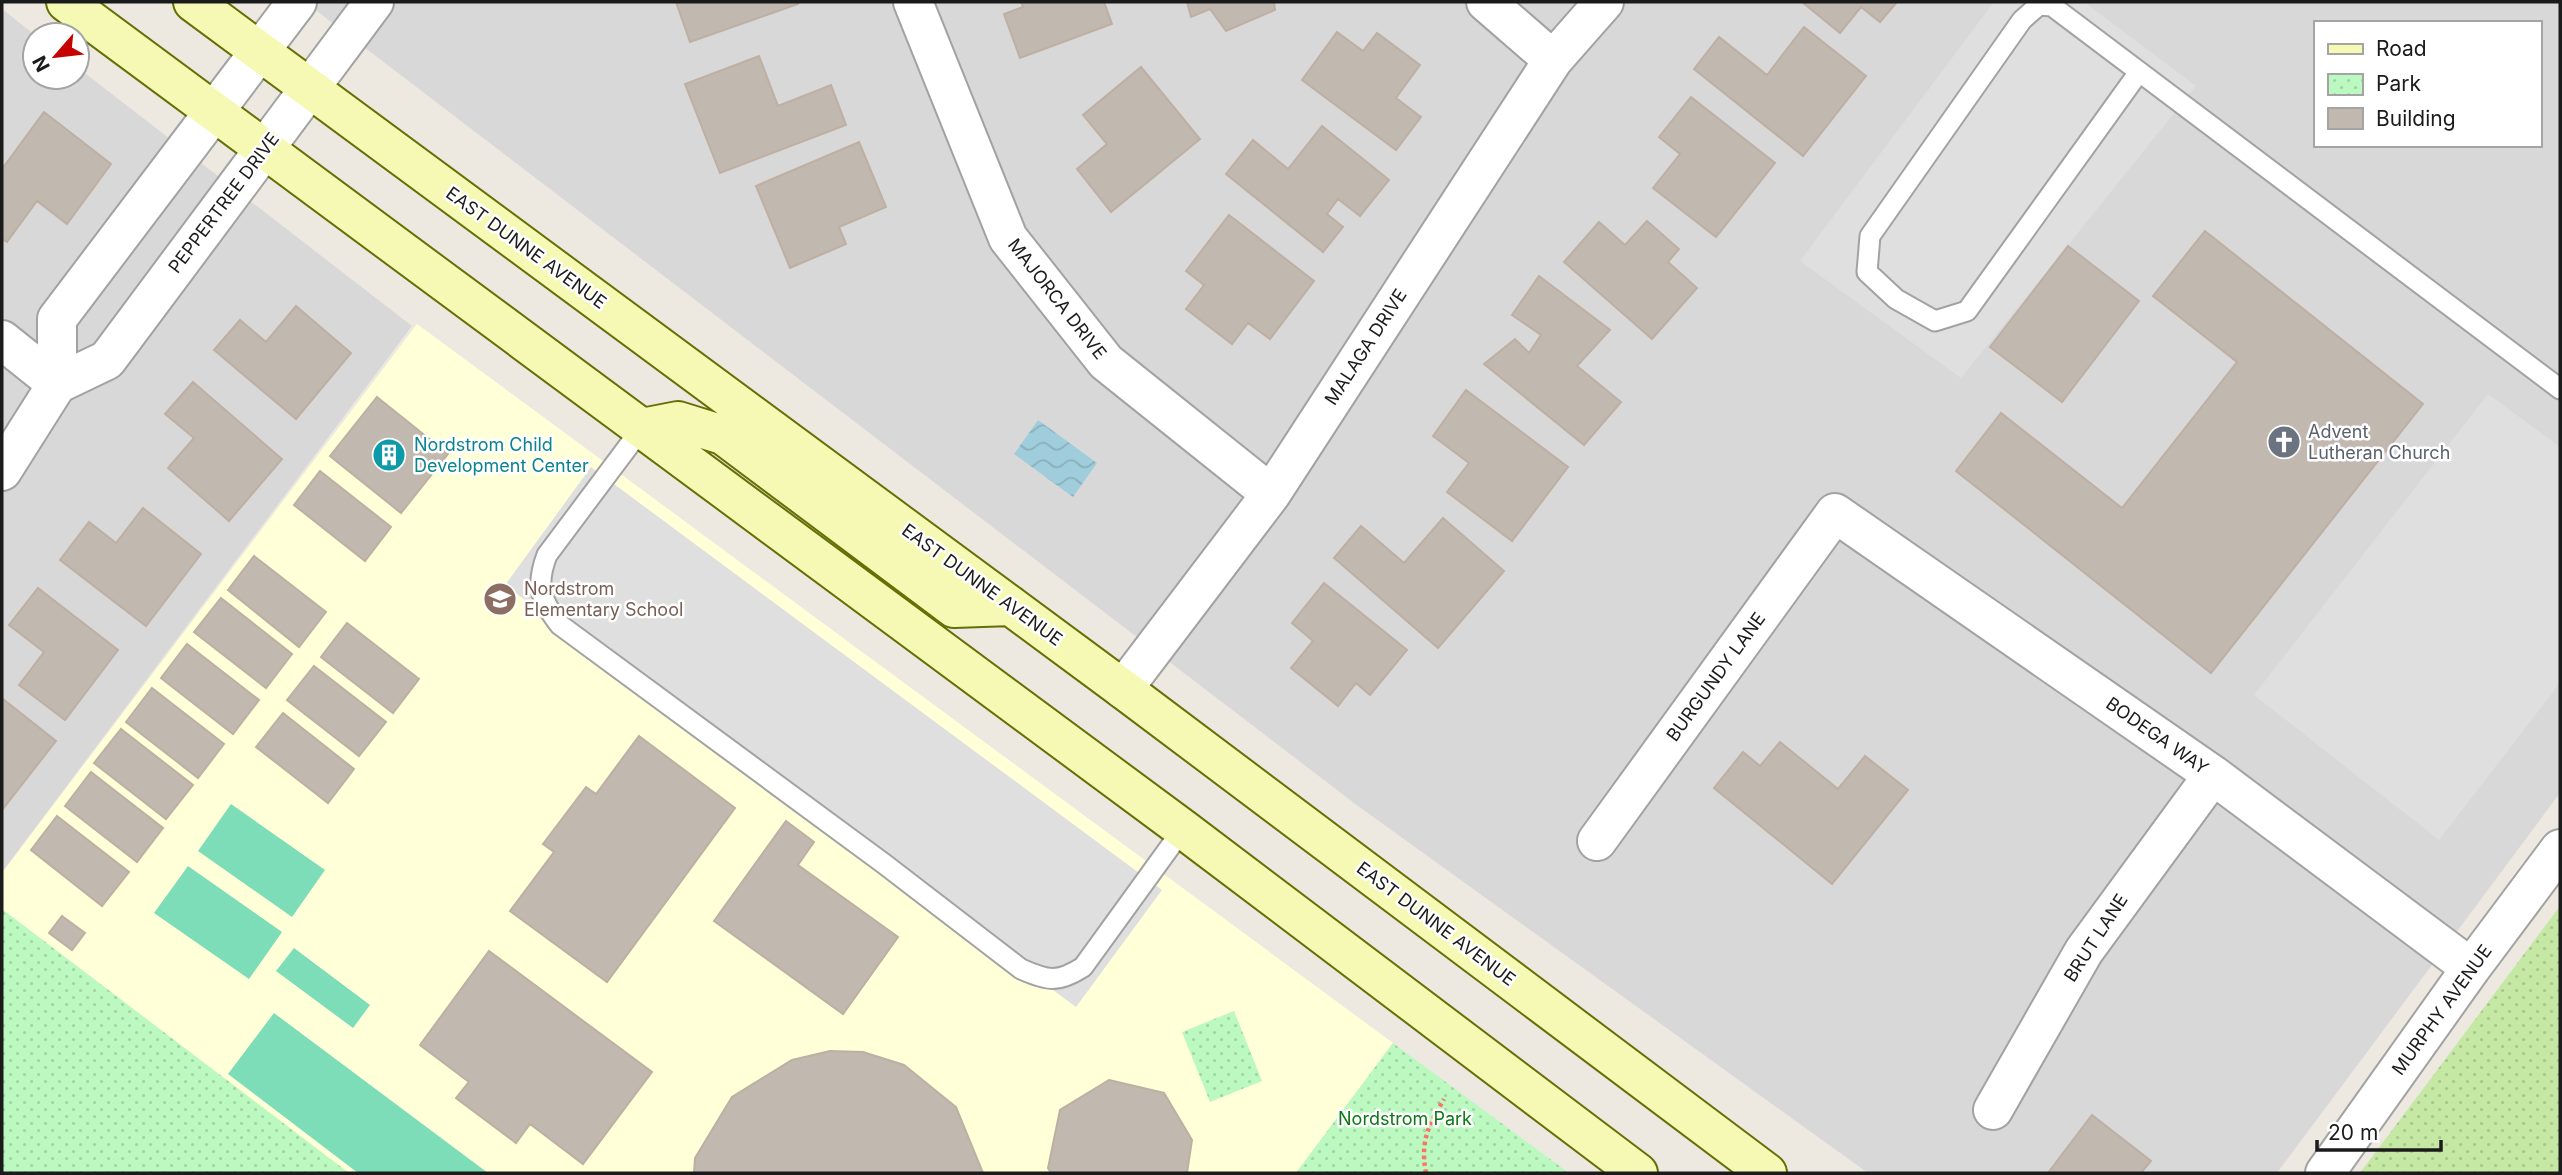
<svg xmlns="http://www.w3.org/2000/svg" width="2562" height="1175" font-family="Inter,sans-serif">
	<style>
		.residential { fill: #d9d8d8; fill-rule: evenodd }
		.education { fill: #ffffd8 }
		.grass { fill: url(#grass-dots) }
		.park { fill: url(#park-dots) }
		.pitch { fill: #7dddb9 }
		.parking { fill: #dfdfdf }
		.water { fill: url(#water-waves) }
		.building { fill: #c1b8b0; stroke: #beafa3; stroke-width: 2 }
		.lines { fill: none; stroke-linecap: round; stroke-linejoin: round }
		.lane-casing { stroke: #a2a2a2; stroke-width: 23 }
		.street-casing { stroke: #a2a2a2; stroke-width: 42 }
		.secondary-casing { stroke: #637005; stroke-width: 42 }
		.path { stroke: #f97665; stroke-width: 4.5; stroke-dasharray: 3.5 3.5; stroke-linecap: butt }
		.lane { stroke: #fff; stroke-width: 19 }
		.street { stroke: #fff; stroke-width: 38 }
		.secondary { stroke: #f5f9b3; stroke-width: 38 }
		.labels { text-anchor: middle; stroke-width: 5; stroke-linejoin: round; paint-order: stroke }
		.street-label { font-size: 18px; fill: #1b1b1b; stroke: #fff }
		.worship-label { font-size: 18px; fill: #5b616d; stroke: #fff; text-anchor: start }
		.culture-label { font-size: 18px; fill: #0d838f; stroke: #fff; text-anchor: start }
		.education-label { font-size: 18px; fill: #785e54; stroke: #fff; text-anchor: start }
		.park-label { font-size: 18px; fill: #0b7815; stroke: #fff }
	</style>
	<defs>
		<pattern id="grass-dots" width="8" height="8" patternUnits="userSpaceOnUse" patternTransform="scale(1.75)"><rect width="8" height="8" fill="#c5e8a5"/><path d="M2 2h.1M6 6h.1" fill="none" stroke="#a9c68d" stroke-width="1.8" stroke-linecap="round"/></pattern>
		<pattern id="park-dots" width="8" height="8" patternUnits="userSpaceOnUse" patternTransform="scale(1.75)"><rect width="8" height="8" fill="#bcf9c1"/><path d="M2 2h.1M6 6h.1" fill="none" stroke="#a1d5a5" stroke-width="1.8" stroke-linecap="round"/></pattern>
		<pattern id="water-waves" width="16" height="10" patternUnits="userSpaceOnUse" patternTransform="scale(1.75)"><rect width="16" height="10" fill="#a0cddb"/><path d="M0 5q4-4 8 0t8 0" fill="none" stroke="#89afbb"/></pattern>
	</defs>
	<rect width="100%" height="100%" fill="#ede9e1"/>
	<path class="residential" d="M305,2H2560V793L2277,1173H1868L1358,806ZM2315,23H2539V145H2315Z
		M2,9L35,35V77H77V67L412,326L2,872Z"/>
	<path class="education" d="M417,324L1393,1043L1296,1173H2V873Z"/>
	<path class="grass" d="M2560,906V1173H2360Z"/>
	<path class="park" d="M2,909L349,1173H2Z
		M1234,1011L1262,1081L1210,1102L1182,1032Z
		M1393,1043L1569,1173H1296Z"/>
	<path class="pitch" d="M231,804L325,870L292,917L198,851Z
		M188,866L282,932L249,979L154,913Z
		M294,948L370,1005L353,1028L276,971Z
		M274,1013L488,1173H358L228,1074Z"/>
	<path class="parking" d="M1994,2H2084L2196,86L1961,378L1800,261Z
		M2488,394L2560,447V683L2439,840L2254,695Z
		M591,467L1162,890L1076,1007L505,585Z"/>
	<path class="water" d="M1038,420L1097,463L1073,497L1014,454Z"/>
	<path class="building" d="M676,2H797L798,4L690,42Z
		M1021,2H1104L1112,24L1020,58L1004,14L1023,7Z
		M1187,2H1274L1275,10L1226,31L1210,9L1191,17Z
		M1802,2H1897L1880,22L1861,7L1840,33Z
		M1804,27L1866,76L1803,156L1694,69L1719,37L1767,75Z
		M1337,32L1363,51L1377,33L1420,65L1396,98L1421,117L1396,150L1302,80Z
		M759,56L778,106L831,85L846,125L720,173L685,84Z
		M1141,67L1200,139L1111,212L1077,169L1107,144L1083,115Z
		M1691,97L1775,163L1716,237L1653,188L1680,154L1659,137Z
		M44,112L111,164L67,224L37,201L7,242L2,239V169Z
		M1322,126L1389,180L1360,216L1338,199L1327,214L1343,227L1323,252L1226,174L1253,140L1288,169Z
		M859,142L886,207L839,227L846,244L790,268L756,186Z
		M1229,215L1314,281L1270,339L1248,323L1232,344L1186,309L1204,285L1186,271Z
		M1647,221L1679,249L1668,262L1697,288L1652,339L1564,262L1599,222L1625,245Z
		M2205,231L2423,404L2211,673L1956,471L2001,413L2122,508L2237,362L2153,296Z
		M2068,246L2139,301L2062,402L1990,347Z
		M1539,276L1610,330L1577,366L1621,402L1584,445L1484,364L1515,339L1529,353L1541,335L1512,315Z
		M296,306L351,353L296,419L214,350L240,320L266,342Z
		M193,382L282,459L229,521L168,468L194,438L165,414Z
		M1466,390L1568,467L1512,541L1447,492L1469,463L1433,436Z
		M377,397L448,454L401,513L330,456Z
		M320,471L391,527L365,561L294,505Z
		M143,508L201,554L146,626L60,560L89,522L116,543Z
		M1443,518L1504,571L1438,648L1334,558L1361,526L1404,563Z
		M254,556L326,612L299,647L228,590Z
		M1324,583L1407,650L1370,695L1356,683L1338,706L1291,668L1313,641L1292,623Z
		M38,588L118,650L65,720L19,685L44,652L9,625Z
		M221,598L292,654L266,688L194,632Z
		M347,623L419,679L393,713L321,657Z
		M187,644L259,700L233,734L161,678Z
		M314,666L386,722L359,756L287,700Z
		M152,688L224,744L198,778L126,722Z
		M3,699L56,741L2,810V701Z
		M283,713L354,769L328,803L256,747Z
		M121,729L193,785L166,819L94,763Z
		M639,736L735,808L607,982L510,911L554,852L543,844L586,787L596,794Z
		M1780,742L1838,789L1865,756L1908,790L1832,884L1714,788L1743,752L1760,766Z
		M91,772L163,828L137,862L65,806Z
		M57,816L129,872L102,906L31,850Z
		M786,821L814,842L798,865L898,937L843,1014L714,921Z
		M62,916L85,933L72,950L49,933Z
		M489,951L652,1072L583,1164L530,1124L516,1143L456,1098L469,1082L420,1045Z
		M830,1051L863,1052L904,1065L956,1107L983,1173H694L695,1158L732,1097L792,1060Z
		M1109,1080L1164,1093L1192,1140L1187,1173H1051L1048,1168L1060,1110Z
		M2092,1115L2151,1161L2141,1173H2048Z"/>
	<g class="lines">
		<defs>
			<path id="lane" d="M2139,72L1967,311L1935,321L1896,299L1867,272L1870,236L2022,20L2039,5L2052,6L2560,389
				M642,428L547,555C535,586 541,601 560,625L883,863L1021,969C1048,981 1058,983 1083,967L1183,829"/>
			<path id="street" d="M913,2L1008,238L1106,362L1271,494
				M1486,2L1553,60
				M2,340L57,384
				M57,384V319L297,2
				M2,471L57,384L107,360L374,2
				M1123,689L1271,494L1553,60L1604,2
				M1597,841L1835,513L2213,775L2471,968
				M1993,1110L2084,951L2213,775
				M2325,1173L2471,968L2560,849"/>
			<path id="secondary" d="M66,2L1183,829L1638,1173
				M193,2L1123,689L1767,1173
				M642,428L678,421L723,435L954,608L1011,606"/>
		</defs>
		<use href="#lane" class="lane-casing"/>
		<use href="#street" class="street-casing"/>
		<use href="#secondary" class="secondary-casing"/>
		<path class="path" d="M1426,1173C1420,1141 1428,1127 1444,1099"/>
		<use href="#lane" class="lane"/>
		<use href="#street" class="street"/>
		<use href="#secondary" class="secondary"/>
	</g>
	<defs>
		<symbol id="church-disc" viewBox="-11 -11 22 22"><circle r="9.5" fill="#6b7280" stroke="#fff"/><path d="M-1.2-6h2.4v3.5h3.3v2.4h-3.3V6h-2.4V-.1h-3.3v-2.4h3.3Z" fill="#fff"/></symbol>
		<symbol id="building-disc" viewBox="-11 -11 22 22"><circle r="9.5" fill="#0f9aa8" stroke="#fff"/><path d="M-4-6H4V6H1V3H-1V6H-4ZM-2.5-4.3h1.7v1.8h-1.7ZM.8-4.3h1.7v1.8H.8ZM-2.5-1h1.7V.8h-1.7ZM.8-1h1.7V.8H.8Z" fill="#fff"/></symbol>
		<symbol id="school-disc" viewBox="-11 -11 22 22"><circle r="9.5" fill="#8d6e63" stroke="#fff"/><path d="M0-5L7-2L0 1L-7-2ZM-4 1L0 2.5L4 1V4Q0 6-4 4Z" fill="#fff"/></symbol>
	</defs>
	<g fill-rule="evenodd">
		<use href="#church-disc" x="2265" y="423" width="38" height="38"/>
		<use href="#building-disc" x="370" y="436" width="38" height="38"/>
		<use href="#school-disc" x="481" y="580" width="38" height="38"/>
	</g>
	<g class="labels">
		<g class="street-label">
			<text transform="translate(224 203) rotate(-53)" y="6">PEPPERTREE DRIVE</text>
			<text transform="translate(526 248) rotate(36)" y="6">EAST DUNNE AVENUE</text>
			<text transform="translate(1057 299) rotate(52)" y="6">MAJORCA DRIVE</text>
			<text transform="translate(1366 347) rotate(-57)" y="6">MALAGA DRIVE</text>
			<text transform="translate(982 585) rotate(36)" y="6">EAST DUNNE AVENUE</text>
			<text transform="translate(1716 677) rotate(-54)" y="6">BURGUNDY LANE</text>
			<text transform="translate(2157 736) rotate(35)" y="6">BODEGA WAY</text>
			<text transform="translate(1436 924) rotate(37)" y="6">EAST DUNNE AVENUE</text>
			<text transform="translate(2096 938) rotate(-57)" y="6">BRUT LANE</text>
			<text transform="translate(2442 1010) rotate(-54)" y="6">MURPHY AVENUE</text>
		</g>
		<g class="worship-label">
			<text x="2308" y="438">Advent<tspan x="2308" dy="21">Lutheran Church</tspan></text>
		</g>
		<g class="culture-label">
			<text x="414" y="451">Nordstrom Child<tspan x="414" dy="21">Development Center</tspan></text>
		</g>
		<g class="education-label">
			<text x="524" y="595">Nordstrom<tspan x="524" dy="21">Elementary School</tspan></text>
		</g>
		<g class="park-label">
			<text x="1405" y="1125">Nordstrom Park</text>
		</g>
	</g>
	<rect width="2562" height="1175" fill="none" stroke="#1b1b1b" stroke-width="7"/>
	<rect x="2314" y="21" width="228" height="126" fill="#ffffff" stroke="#a4a4a4" stroke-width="2"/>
	<rect x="2328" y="44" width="35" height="10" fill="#f5f9b3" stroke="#a4a4a4" stroke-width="2"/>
	<text x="2376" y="56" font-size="21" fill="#1b1b1b">Road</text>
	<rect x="2328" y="74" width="35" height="21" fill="url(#park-dots)" stroke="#a4a4a4" stroke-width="2"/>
	<text x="2376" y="91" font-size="21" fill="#1b1b1b">Park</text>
	<rect x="2328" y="108" width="35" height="21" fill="#c1b8b0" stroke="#a4a4a4" stroke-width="2"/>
	<text x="2376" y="126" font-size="21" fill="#1b1b1b">Building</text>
	<g transform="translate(56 56) rotate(242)"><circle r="33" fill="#ffffff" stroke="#a4a4a4" stroke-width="2"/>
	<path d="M0-5L12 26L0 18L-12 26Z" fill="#c60200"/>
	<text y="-10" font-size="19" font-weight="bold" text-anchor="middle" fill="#1b1b1b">N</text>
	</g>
	<path d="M2317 1140v10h124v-10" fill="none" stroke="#1b1b1b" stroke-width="3.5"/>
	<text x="2328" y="1140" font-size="21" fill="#1b1b1b" stroke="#ffffff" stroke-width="5" paint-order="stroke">20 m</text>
</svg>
